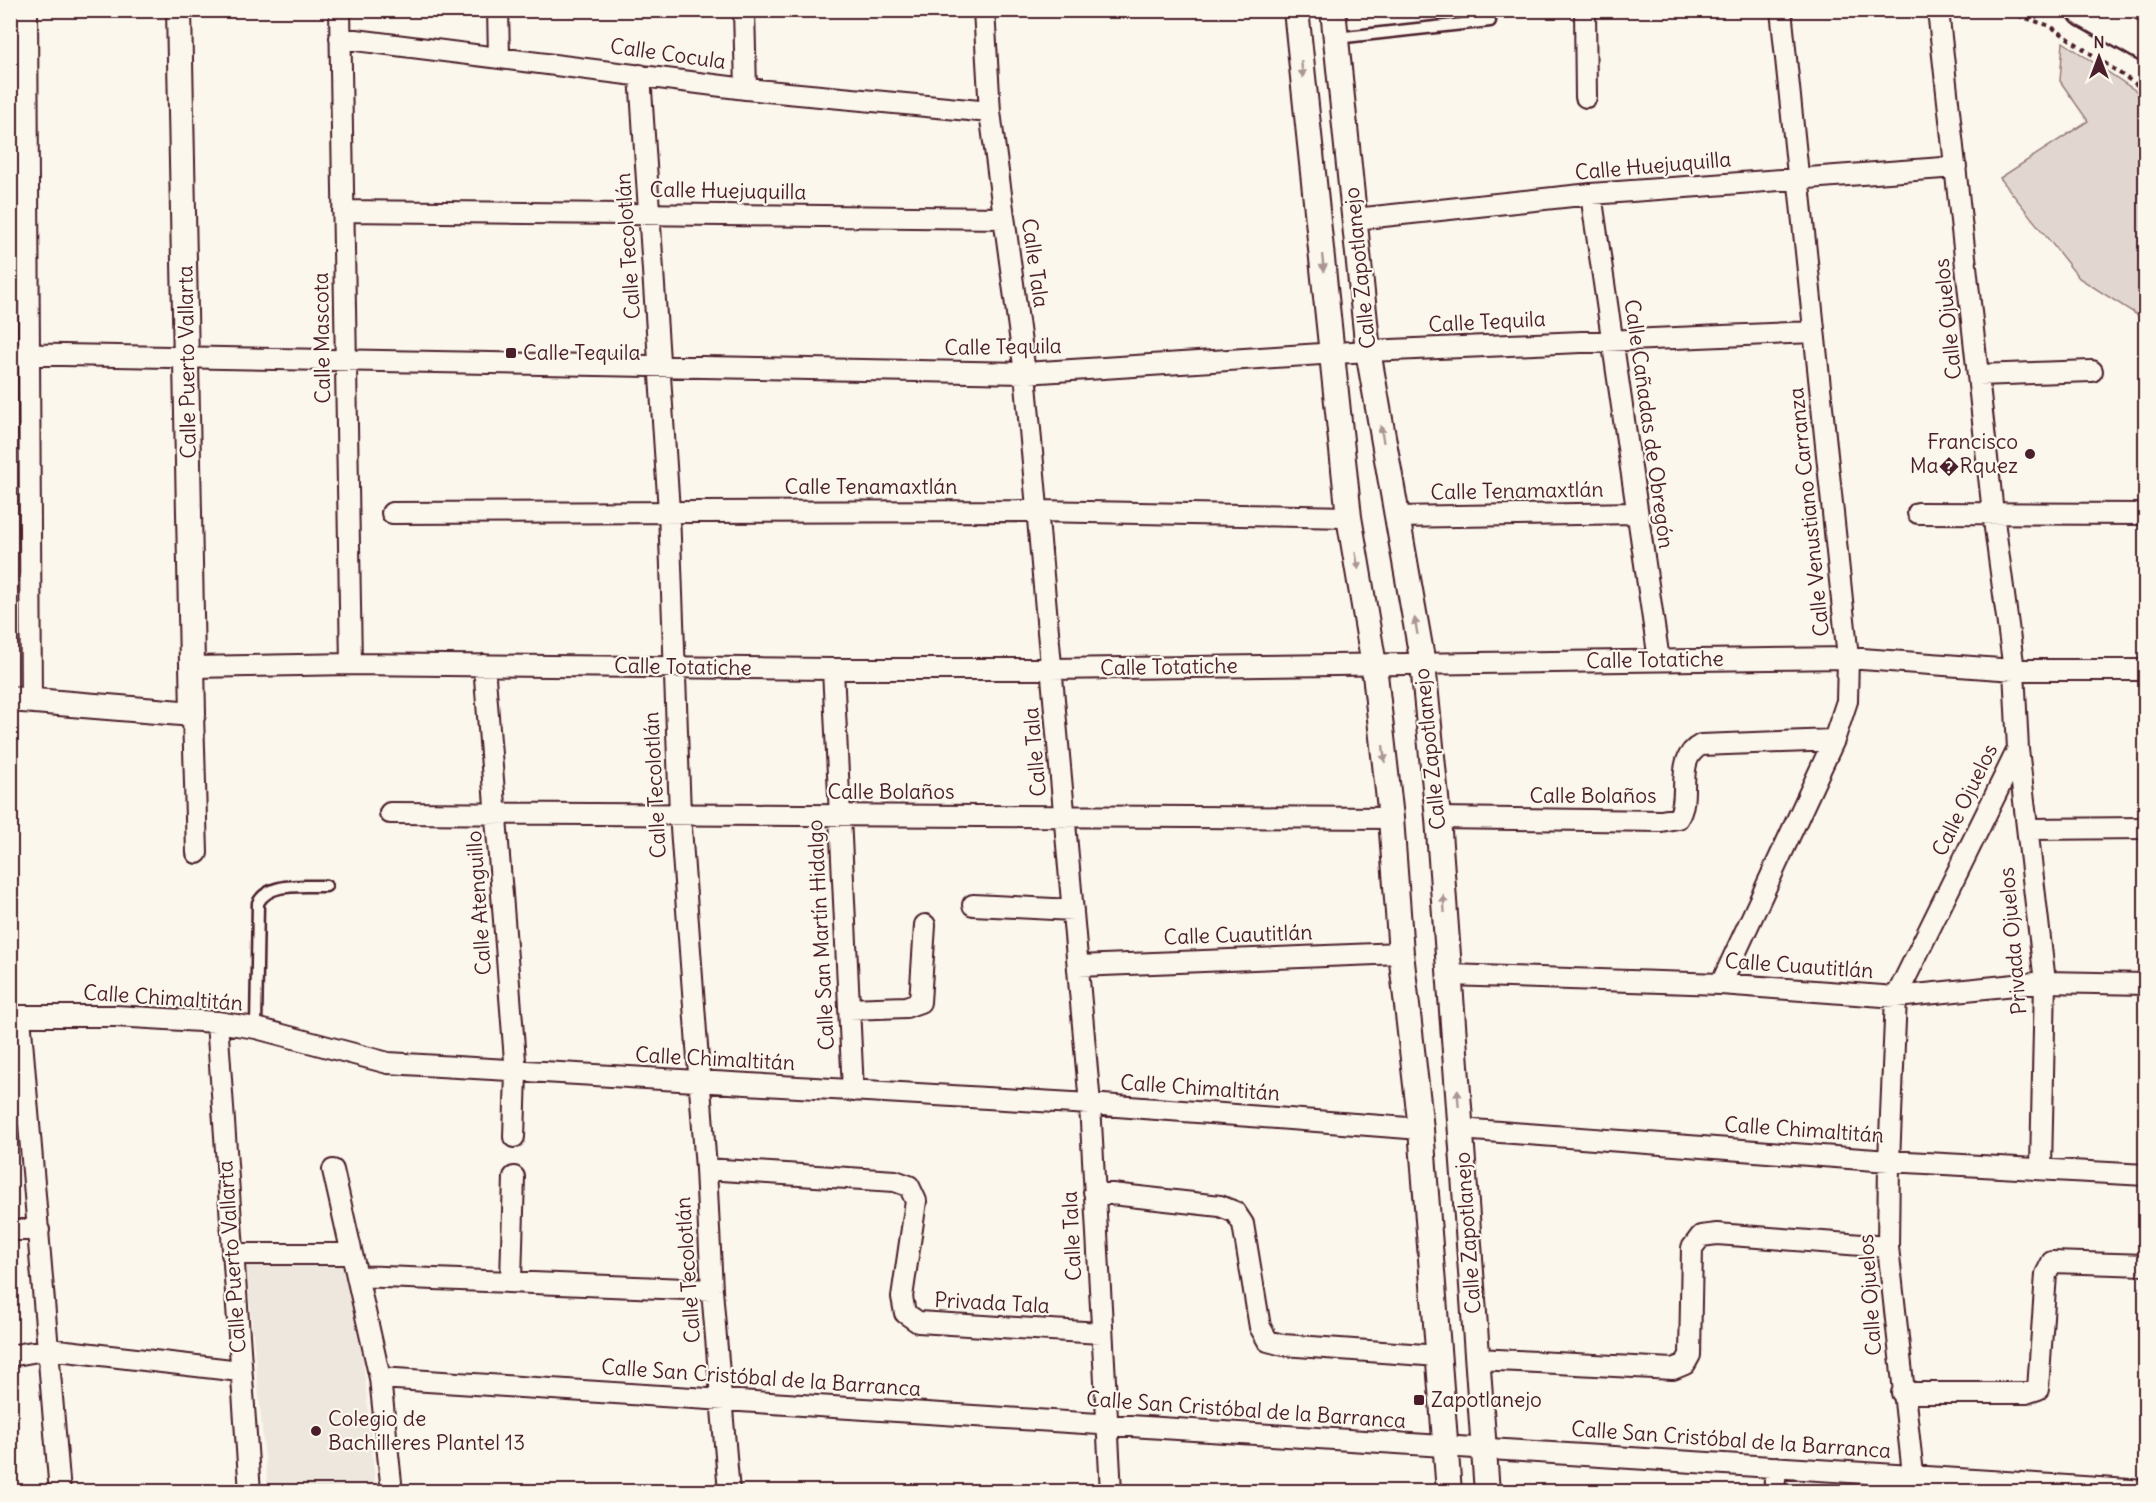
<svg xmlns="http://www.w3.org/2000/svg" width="2156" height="1502" font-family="Delius,sans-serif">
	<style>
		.built { fill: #eee7de }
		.green { fill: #e2d7d0; stroke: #967b7e; stroke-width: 1.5 }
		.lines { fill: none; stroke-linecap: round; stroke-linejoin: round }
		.service-casing { stroke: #4a1f2b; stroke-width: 15 }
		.minor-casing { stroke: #4a1f2b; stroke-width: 24 }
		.tertiary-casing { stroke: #4a1f2b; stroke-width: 28 }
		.trunk-casing { stroke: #4a1f2b; stroke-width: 38 }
		.path { stroke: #4a1f2b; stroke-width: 4; stroke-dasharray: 4.5 4.5; stroke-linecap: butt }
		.service { stroke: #fbf7ec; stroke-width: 10 }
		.minor { stroke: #fbf7ec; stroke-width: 20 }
		.tertiary { stroke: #fbf7ec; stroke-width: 24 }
		.trunk { stroke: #fbf7ec; stroke-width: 33 }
		.oneway { fill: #ab9695 }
		.poi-dot { fill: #4a1f2b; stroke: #fbf7ec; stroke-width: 2 }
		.labels { text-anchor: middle; stroke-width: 4.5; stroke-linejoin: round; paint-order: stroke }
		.street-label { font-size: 21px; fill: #4a1f2b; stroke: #fbf7ec }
		.poi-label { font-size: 21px; fill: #4a1f2b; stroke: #fbf7ec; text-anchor: start }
	</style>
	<rect width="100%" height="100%" fill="#fbf7ec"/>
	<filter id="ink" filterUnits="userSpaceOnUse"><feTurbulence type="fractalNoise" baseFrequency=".0167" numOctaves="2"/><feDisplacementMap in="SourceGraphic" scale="12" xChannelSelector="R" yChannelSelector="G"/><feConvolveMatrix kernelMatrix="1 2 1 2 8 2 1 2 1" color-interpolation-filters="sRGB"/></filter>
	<g filter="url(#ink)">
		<path class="built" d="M341,1259L363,1359L376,1491H268L246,1262Z"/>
		<path class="green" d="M2063,42L2145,97V320L2079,278L2000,178L2088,121L2060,81Z"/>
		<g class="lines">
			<defs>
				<path id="service" d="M1336,38L1490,21
					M256,1028L258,903C269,881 304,887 326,886"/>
				<path id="minor" d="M27,10L31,701
					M340,10L351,664
					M498,10L499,56
					M744,10L746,89
					M984,10L990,112L1025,373L1090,1104L1111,1492
					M1585,10L1586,97
					M1938,10L1993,513L2014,670L2018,749L2045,982L2041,1167
					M340,38L746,89L990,112
					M640,75L669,511L680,814L706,1169L712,1290L729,1492
					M1591,194L1659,660
					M343,211L1004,218
					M1355,219L1591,194L1956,167
					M10,354L1025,373L1368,351L1814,332
					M1978,375L2092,371
					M392,513L1037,511L1349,517
					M1918,513L2146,514
					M1396,517L1637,513
					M484,665L516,1073L514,1137
					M192,667L351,664L833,669H1052L1848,658L2014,670H2146
					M833,669L853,1091
					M193,714L197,853
					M390,813L1391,818
					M1438,818L1661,821L1678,818C1692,796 1673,759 1701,745L1834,740
					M2028,829L2146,828
					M973,905L1073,910
					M1078,966L1401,953
					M1449,975L1721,984L1896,997L2045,982L2146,984
					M1721,984L1834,740L1847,701L1848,658L1781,10
					M849,1009L906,1007L920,1002L925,925
					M10,1016H115L217,1022L256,1028L388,1063L1090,1104L1421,1129
					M20,1017L60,1492
					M217,1022L250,1492
					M1460,1129L1889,1161L2146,1175
					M706,1169L895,1181L909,1186L916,1201L902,1297L905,1313L918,1322L1101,1333
					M333,1170L380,1378L392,1492
					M1094,1192L1220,1206L1235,1212L1243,1224L1260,1327L1268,1341L1283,1345L1439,1356
					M10,1230H39
					M232,1254H352
					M358,1276L712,1290
					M511,1280L514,1177
					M10,1356L49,1349L240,1371
					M1477,1359L1673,1369L1685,1364L1690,1355L1692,1248L1701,1236L1717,1234L1888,1247
					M380,1378L2146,1491
					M1902,1393H2026L2038,1389L2046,1274L2052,1262L2146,1265
					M1774,1492L1776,1467
					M1915,1492L1888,1247L1889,1161L1896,997L2018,749"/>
				<path id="tertiary" d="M1296,10L1349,517L1374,665L1391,818L1401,953L1421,1129L1449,1492
					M1333,10L1368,351L1423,664L1438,818L1487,1492
					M10,699L193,714L179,10"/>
				<path id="trunk" d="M2085,10L2146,45"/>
			</defs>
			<use href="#service" class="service-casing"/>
			<use href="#minor" class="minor-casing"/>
			<use href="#tertiary" class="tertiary-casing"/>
			<use href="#trunk" class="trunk-casing"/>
			<path class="path" d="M2001,10L2050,26L2146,91"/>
			<use href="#service" class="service"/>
			<use href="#minor" class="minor"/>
			<use href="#tertiary" class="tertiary"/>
			<use href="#trunk" class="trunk"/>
		</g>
		<defs><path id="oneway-solid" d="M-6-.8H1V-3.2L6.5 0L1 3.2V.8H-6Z" transform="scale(1.5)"/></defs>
		<g class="oneway">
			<use href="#oneway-solid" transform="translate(1302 69) rotate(84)"/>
			<use href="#oneway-solid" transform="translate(1323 263) rotate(84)"/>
			<use href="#oneway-solid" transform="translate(1382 434) rotate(-100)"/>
			<use href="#oneway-solid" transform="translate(1357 561) rotate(80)"/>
			<use href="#oneway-solid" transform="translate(1416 626) rotate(-100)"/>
			<use href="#oneway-solid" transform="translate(1384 754) rotate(84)"/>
			<use href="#oneway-solid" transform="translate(1444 904) rotate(-94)"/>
			<use href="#oneway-solid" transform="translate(1458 1098) rotate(-94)"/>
		</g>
	</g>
	<g class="poi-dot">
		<rect x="505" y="347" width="12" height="12" rx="3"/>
		<circle cx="2030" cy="454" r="6"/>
		<rect x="1413" y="1394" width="12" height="12" rx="3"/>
		<circle cx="316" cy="1431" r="6"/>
	</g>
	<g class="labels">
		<g class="street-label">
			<text transform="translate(668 54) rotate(8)" y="7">Calle Cocula</text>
			<text transform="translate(1653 166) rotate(-5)" y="7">Calle Huejuquilla</text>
			<text transform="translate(728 191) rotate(1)" y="7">Calle Huejuquilla</text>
			<text transform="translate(628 246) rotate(-94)" y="7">Calle Tecolotlán</text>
			<text transform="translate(1035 263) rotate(82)" y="7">Calle Tala</text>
			<text transform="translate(1360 268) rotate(-96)" y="7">Calle Zapotlanejo</text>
			<text transform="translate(1948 319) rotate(-96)" y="7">Calle Ojuelos</text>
			<text transform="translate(1487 322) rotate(-3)" y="7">Calle Tequila</text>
			<text transform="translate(322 338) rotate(-91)" y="7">Calle Mascota</text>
			<text transform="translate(1003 347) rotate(-1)" y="7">Calle Tequila</text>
			<text transform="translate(187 362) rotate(-91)" y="7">Calle Puerto Vallarta</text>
			<text transform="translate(1649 424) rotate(82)" y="7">Calle Cañadas de Obregón</text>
			<text x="871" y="494">Calle Tenamaxtlán</text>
			<text transform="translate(1517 491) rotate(-1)" y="7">Calle Tenamaxtlán</text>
			<text transform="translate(1809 512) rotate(-96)" y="7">Calle Venustiano Carranza</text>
			<text transform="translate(1655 660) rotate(-1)" y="7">Calle Totatiche</text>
			<text transform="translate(683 667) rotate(1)" y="7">Calle Totatiche</text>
			<text transform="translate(1169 667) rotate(-1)" y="7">Calle Totatiche</text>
			<text transform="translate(1430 749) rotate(-96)" y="7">Calle Zapotlanejo</text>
			<text transform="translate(1035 752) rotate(-95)" y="7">Calle Tala</text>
			<text transform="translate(655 785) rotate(-93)" y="7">Calle Tecolotlán</text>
			<text x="891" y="799">Calle Bolaños</text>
			<text x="1593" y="803">Calle Bolaños</text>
			<text transform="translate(1965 800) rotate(-64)" y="7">Calle Ojuelos</text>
			<text transform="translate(479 903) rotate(-94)" y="7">Calle Atenguillo</text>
			<text transform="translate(821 935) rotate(-93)" y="7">Calle San Martín Hidalgo</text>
			<text transform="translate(1238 935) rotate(-2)" y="7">Calle Cuautitlán</text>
			<text transform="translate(2013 941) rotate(-95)" y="7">Privada Ojuelos</text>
			<text transform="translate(1799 966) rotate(4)" y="7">Calle Cuautitlán</text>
			<text transform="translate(163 998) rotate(4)" y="7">Calle Chimaltitán</text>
			<text transform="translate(715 1059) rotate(3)" y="7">Calle Chimaltitán</text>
			<text transform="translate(1200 1088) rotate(4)" y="7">Calle Chimaltitán</text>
			<text transform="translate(1804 1130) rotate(4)" y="7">Calle Chimaltitán</text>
			<text transform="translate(1468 1233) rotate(-94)" y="7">Calle Zapotlanejo</text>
			<text transform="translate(1072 1236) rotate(-93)" y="7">Calle Tala</text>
			<text transform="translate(232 1257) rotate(-94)" y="7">Calle Puerto Vallarta</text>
			<text transform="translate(688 1270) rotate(-94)" y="7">Calle Tecolotlán</text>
			<text transform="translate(1870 1295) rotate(-94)" y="7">Calle Ojuelos</text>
			<text transform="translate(992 1303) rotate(3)" y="7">Privada Tala</text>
			<text transform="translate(761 1378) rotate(4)" y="7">Calle San Cristóbal de la Barranca</text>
			<text transform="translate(1246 1410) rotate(4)" y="7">Calle San Cristóbal de la Barranca</text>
			<text transform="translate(1731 1440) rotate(4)" y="7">Calle San Cristóbal de la Barranca</text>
		</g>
		<g class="poi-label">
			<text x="523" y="360">Calle Tequila</text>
			<text x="2018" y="449" text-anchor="end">Francisco<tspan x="2018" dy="24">Ma�Rquez</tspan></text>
			<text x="1431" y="1407">Zapotlanejo</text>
			<text x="328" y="1426">Colegio de<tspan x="328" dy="24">Bachilleres Plantel 13</tspan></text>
		</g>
	</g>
	<rect width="2156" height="1502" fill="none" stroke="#fbf7ec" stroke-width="36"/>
	<rect x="18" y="18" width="2120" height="1466" fill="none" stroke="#4a1f2b" stroke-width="2" filter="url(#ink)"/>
	<g transform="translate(2099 57)" stroke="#fbf7ec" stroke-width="4.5" paint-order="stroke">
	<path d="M0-4.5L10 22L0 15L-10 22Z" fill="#4a1f2b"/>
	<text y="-9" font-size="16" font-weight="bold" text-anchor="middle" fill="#4a1f2b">N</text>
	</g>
</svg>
